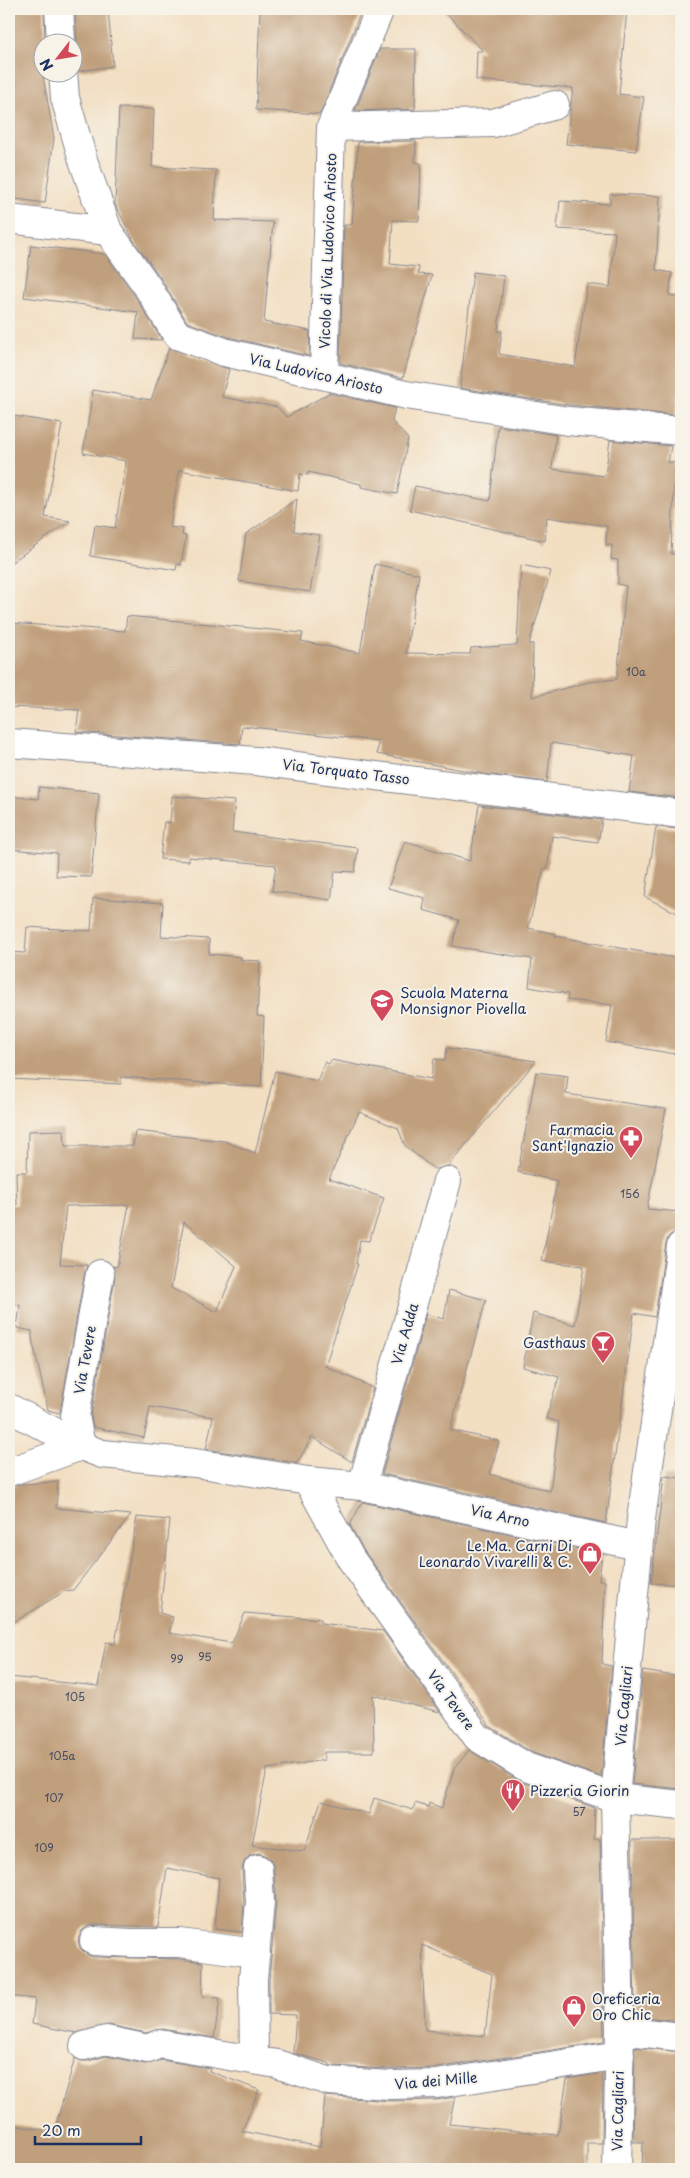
<svg xmlns="http://www.w3.org/2000/svg" width="690" height="2178" font-family="'Playpen Sans',sans-serif">
	<style>
		.building { fill: #c09f7b; fill-rule: evenodd }
		.lines { fill: none; stroke-linecap: round; stroke-linejoin: round }
		.minor-casing { stroke: #868690; stroke-width: 30 }
		.secondary-casing { stroke: #868690; stroke-width: 30 }
		.minor { stroke: #fff; stroke-width: 28 }
		.secondary { stroke: #fff; stroke-width: 28 }
		.labels { text-anchor: middle; stroke-width: 4; stroke-linejoin: round; paint-order: stroke }
		.number-label { font-size: 11px; fill: #444b65 }
		.street-label { font-size: 14px; fill: #1b2f5e; stroke: #f7f3e8 }
		.poi-label { font-size: 14px; fill: #1b2f5e; stroke: #f7f3e8; text-anchor: start }
	</style>
	<rect width="100%" height="100%" fill="#f7f3e8"/>
	<filter id="ink" filterUnits="userSpaceOnUse"><feTurbulence type="fractalNoise" baseFrequency=".02" numOctaves="2"/><feDisplacementMap in="SourceGraphic" scale="10" xChannelSelector="R" yChannelSelector="G"/><feConvolveMatrix kernelMatrix="1 2 1 2 8 2 1 2 1" color-interpolation-filters="sRGB"/></filter>
	<filter id="wash" filterUnits="userSpaceOnUse"><feTurbulence type="fractalNoise" baseFrequency=".0096" numOctaves="4" result="noise"/><feDisplacementMap in="SourceGraphic" scale="20" xChannelSelector="R" yChannelSelector="G"/><feGaussianBlur stdDeviation="1.12" result="paint"/><feColorMatrix in="noise" values="0 0 0 0 0 0 0 0 0 0 0 0 0 0 0 0 0 1.4 0 .05"/><feComposite in="paint" operator="in"/></filter>
	<g filter="url(#wash)">
		<rect width="100%" height="100%" fill="#f2dec1"/>
		<g id="blocks">
			<path class="building" d="M9,9H44L45,42H42V72H47L48,75L43,76L54,138L45,203L9,198Z
				M75,9H108L113,66L79,71L72,60V52L77,41Z
				M260,9H362L320,114L256,110Z
				M442,9H627L619,94L644,97L636,151L566,144L573,88L476,80L477,51H483Z
				M380,49H416L415,109L355,111Z
				M119,108L154,109L152,167L216,170L214,220L273,222L264,322L310,331L309,356L228,337L187,322L160,277L134,241L115,204Z
				M416,141L415,162L421,163L419,221L393,220L390,264L419,267L418,274L432,275L403,378L340,363L344,225H352L358,142Z
				M610,194L660,196L656,270L672,273L669,295L681,298V394H679L676,415L570,405L460,388L473,272L504,276L498,331H502L499,354L575,367L587,284L610,287L615,232L557,229L560,201L610,204Z
				M31,245L105,254L134,295L162,340L135,339L138,312L24,297Z
				M169,348L229,369L222,397L277,407L287,417L329,393L395,408L392,421L408,439L397,494L361,487V484L308,472V475L300,474L298,491L179,470L170,527L183,529L182,535L186,536L181,565L177,564L176,570L90,556L95,525L115,528L126,461L83,453L93,390L151,400Z
				M9,415L62,424L45,517L70,521L9,564Z
				M498,426L556,435L552,469L605,476L610,440L671,446L668,462L675,463L671,554H681V798L629,792L634,756L551,743L547,782L484,774L377,754L378,741L242,726L240,744L76,732L79,710L9,707V623L125,631L127,616L303,633L301,641L360,653L375,564L419,574L406,653L470,654L471,648L517,645L521,565L551,571L529,644H533L532,697L589,682L617,679L626,586L618,584V560L611,559L612,545H606L607,526L547,517L545,541L410,510L415,486L490,501Z
				M297,499L294,531L320,535L310,592L239,581L246,534Z
				M39,787L99,793L91,877L56,876L57,853L9,849V796L38,799Z
				M172,796L235,801L232,832L358,848L355,872L335,871L331,900L272,891L276,865L189,857V861L160,859L164,822L170,823Z
				M479,805L602,820L598,842L552,836L547,869L544,868L528,928L556,934L555,936L681,959V1055L606,1042L612,1005L567,1000L568,994L529,987L532,959L452,946L459,920L423,910L425,898L388,888L405,841L470,861Z
				M656,827L681,829V915L645,897Z
				M93,898L163,903L161,936L209,939V954L241,957V960L260,961L257,1016L264,1017L261,1087L121,1077V1084L9,1079V952L25,953L27,927L91,931Z
				M447,1048L536,1061L448,1166L437,1169H434L405,1146L398,1128L359,1112L329,1179L384,1198L369,1241L360,1240L356,1264H358L325,1366L373,1388L352,1462L312,1437L297,1463L206,1449L213,1417L150,1407L144,1438L93,1427L91,1416L115,1277L113,1266L117,1267L129,1205L66,1206L60,1264L87,1265L85,1271L60,1413L48,1410L32,1338V1331L17,1328L20,1305L9,1304V1205H17L16,1172H27L28,1131L64,1130L65,1146H133L135,1131L224,1141L255,1153L275,1071L317,1081L325,1062L330,1064L331,1060L431,1079L434,1059L445,1060ZM184,1222L236,1266L217,1312L171,1288Z
				M536,1072L568,1076L566,1094L666,1109L647,1209L681,1212V1231L675,1232L669,1236L666,1243L655,1317L634,1313L606,1523L382,1474L426,1314L444,1319L449,1290L486,1300L450,1430L499,1441L490,1474L550,1491L559,1422L546,1418L559,1377L523,1367L533,1313L575,1325L584,1266L542,1261L557,1181L518,1172Z
				M664,1476L681,1478V1585L651,1583Z
				M58,1482L56,1508L131,1515L73,1590L65,1591L9,1625V1487L21,1484Z
				M362,1502L602,1554L599,1580L605,1581L602,1664L612,1666L601,1777L533,1753L488,1725V1723L364,1551L350,1525Z
				M137,1517L170,1520L160,1613L173,1617L169,1633L232,1643L245,1613L321,1619V1623L383,1631L440,1712L373,1695L374,1752H324V1760L267,1769L252,1845L304,1851L321,1801L369,1814L374,1798L413,1810L415,1803L428,1807L429,1803L442,1808L454,1769L469,1750L521,1782L595,1808L594,1839H600L604,2042L436,2068L390,2069L331,2066L329,2063L293,2053L296,2015L269,2014V1980L276,1903L274,1868L271,1860L265,1855L258,1853L249,1856L244,1862L242,1869L244,1902L242,1932L215,1929L219,1878L167,1868L158,1927L94,1925L86,1927L81,1932L78,1940L80,1948L86,1954L93,1957L179,1959L203,1962L202,1997L220,1998L214,2038L162,2029L146,2033L109,2025L76,2033L32,2024L35,1999L9,1996V1677L98,1686L106,1642L115,1644ZM422,1945L492,1974L485,2036L425,2030Z
				M643,1671L681,1677V1789L632,1784Z
				M632,1840H681V2021L635,2016Z
				M635,2047L681,2052V2169H642L643,2142H633Z
				M106,2056L145,2064L161,2060L210,2068L209,2071L259,2090L242,2131L320,2147L325,2096L390,2101L437,2100L455,2097L449,2124L558,2135L567,2079L603,2073L602,2143H587V2169H9V2125L54,2131L75,2058L81,2061H88Z"/>
		</g>
	</g>
	<g filter="url(#ink)">
		<use href="#blocks" fill-opacity="0" stroke="#868690" stroke-width="1"/>
		<g class="lines">
			<defs>
				<path id="minor" d="M59,9L61,42
					M63,72L65,98L83,160L108,231L147,286L177,335L224,352L406,395L568,421L681,431
					M331,127L493,123L555,105
					M9,219L108,231
					M324,375L331,127L380,9
					M9,743L256,761L681,814
					M9,1408L81,1446
					M81,1446L75,1416L100,1274
					M9,1472L81,1446L102,1454L195,1463L308,1481L362,1486L638,1546
					M308,1481L351,1559L477,1737L526,1767L615,1798L681,1805
					M362,1486L447,1181
					M94,1941L132,1943H180L256,1953
					M620,2030L681,2037
					M84,2046L106,2040L148,2049L159,2044L277,2064L328,2081L390,2085L437,2084L620,2055
					M254,2060L253,1979L260,1902L258,1869"/>
				<path id="secondary" d="M617,2169L620,2030L615,1798L641,1519L681,1246"/>
			</defs>
			<use href="#minor" class="minor-casing"/>
			<use href="#secondary" class="secondary-casing"/>
			<use href="#minor" class="minor"/>
			<use href="#secondary" class="secondary"/>
		</g>
	</g>
	<defs>
		<symbol id="school-pin" viewBox="-11 -11 22 30"><path d="M0 17L-7.5 6A9.5 9.5 0 1 1 7.5 6Z" fill="#d1495b" stroke="#f7f3e8"/><path d="M0-5L7-2L0 1L-7-2ZM-4 1L0 2.5L4 1V4Q0 6-4 4Z" fill="#fff"/></symbol>
		<symbol id="pharmacy-pin" viewBox="-11 -11 22 30"><path d="M0 17L-7.5 6A9.5 9.5 0 1 1 7.5 6Z" fill="#d1495b" stroke="#f7f3e8"/><path d="M-2-6h4v4h4v4h-4v4h-4v-4h-4v-4h4Z" fill="#fff"/></symbol>
		<symbol id="bar-pin" viewBox="-11 -11 22 30"><path d="M0 17L-7.5 6A9.5 9.5 0 1 1 7.5 6Z" fill="#d1495b" stroke="#f7f3e8"/><path d="M-6-5H6L.8 .8V4.5H3.5V6h-7V4.5H-.8V.8Z" fill="#fff"/></symbol>
		<symbol id="shop-pin" viewBox="-11 -11 22 30"><path d="M0 17L-7.5 6A9.5 9.5 0 1 1 7.5 6Z" fill="#d1495b" stroke="#f7f3e8"/><path d="M-5-2.5h2.3a2.7 3.5 0 0 1 5.4 0H5L5.5 6h-11ZM-1.5-2.5h3a1.5 2.3 0 0 0-3 0Z" fill="#fff"/></symbol>
		<symbol id="restaurant-pin" viewBox="-11 -11 22 30"><path d="M0 17L-7.5 6A9.5 9.5 0 1 1 7.5 6Z" fill="#d1495b" stroke="#f7f3e8"/><path d="M-5-6h1v4h1v-4h1v4h1v-4h1v5L-1.5 .5V6h-2V.5L-5-1ZM5-6V6H3V1.5H1.5Q1.5-4 5-6Z" fill="#fff"/></symbol>
	</defs>
	<g fill-rule="evenodd">
		<use href="#school-pin" x="368" y="987" width="28" height="38"/>
		<use href="#pharmacy-pin" x="617" y="1124" width="28" height="38"/>
		<use href="#bar-pin" x="589" y="1329" width="28" height="38"/>
		<use href="#shop-pin" x="576" y="1540" width="28" height="38"/>
		<use href="#restaurant-pin" x="499" y="1777" width="28" height="38"/>
		<use href="#shop-pin" x="560" y="1993" width="28" height="38"/>
	</g>
	<g class="labels">
		<g class="number-label">
			<text x="636" y="676">10a</text>
			<text x="630" y="1198">156</text>
			<text x="205" y="1661">95</text>
			<text x="177" y="1663">99</text>
			<text x="75" y="1701">105</text>
			<text x="62" y="1760">105a</text>
			<text x="54" y="1802">107</text>
			<text x="579" y="1816">57</text>
			<text x="44" y="1852">109</text>
		</g>
		<g class="street-label">
			<text transform="translate(328 251) rotate(-88)" y="5">Vicolo di Via Ludovico Ariosto</text>
			<text transform="translate(316 374) rotate(13)" y="5">Via Ludovico Ariosto</text>
			<text transform="translate(346 772) rotate(7)" y="5">Via Torquato Tasso</text>
			<text transform="translate(405 1334) rotate(-74)" y="5">Via Adda</text>
			<text transform="translate(85 1360) rotate(-80)" y="5">Via Tevere</text>
			<text transform="translate(500 1516) rotate(12)" y="5">Via Arno</text>
			<text transform="translate(451 1700) rotate(54)" y="5">Via Tevere</text>
			<text transform="translate(624 1706) rotate(-85)" y="5">Via Cagliari</text>
			<text transform="translate(436 2081) rotate(-5)" y="5">Via dei Mille</text>
			<text transform="translate(618 2111) rotate(-89)" y="5">Via Cagliari</text>
		</g>
		<g class="poi-label">
			<text x="400" y="998">Scuola Materna<tspan x="400" dy="16">Monsignor Piovella</tspan></text>
			<text x="614" y="1135" text-anchor="end">Farmacia<tspan x="614" dy="16">Sant'Ignazio</tspan></text>
			<text x="586" y="1348" text-anchor="end">Gasthaus</text>
			<text x="572" y="1551" text-anchor="end">Le.Ma. Carni Di<tspan x="572" dy="16">Leonardo Vivarelli &amp; C.</tspan></text>
			<text x="530" y="1796">Pizzeria Giorin</text>
			<text x="592" y="2004">Oreficeria<tspan x="592" dy="16">Oro Chic</tspan></text>
		</g>
	</g>
	<rect width="690" height="2178" fill="none" stroke="#f7f3e8" stroke-width="30"/>
	<g transform="translate(58 58) rotate(239)"><circle r="24" fill="#f7f3e8" stroke="#9fa5b1"/>
	<path d="M0-4L9 19L0 12L-9 19Z" fill="#d1495b"/>
	<text y="-8" font-size="14" font-weight="bold" text-anchor="middle" fill="#1b2f5e">N</text>
	</g>
	<path d="M35 2136v8h106v-8" fill="none" stroke="#1b2f5e" stroke-width="2.5"/>
	<text x="42" y="2136" font-size="15" fill="#1b2f5e" stroke="#f7f3e8" stroke-width="4" paint-order="stroke">20 m</text>
</svg>
